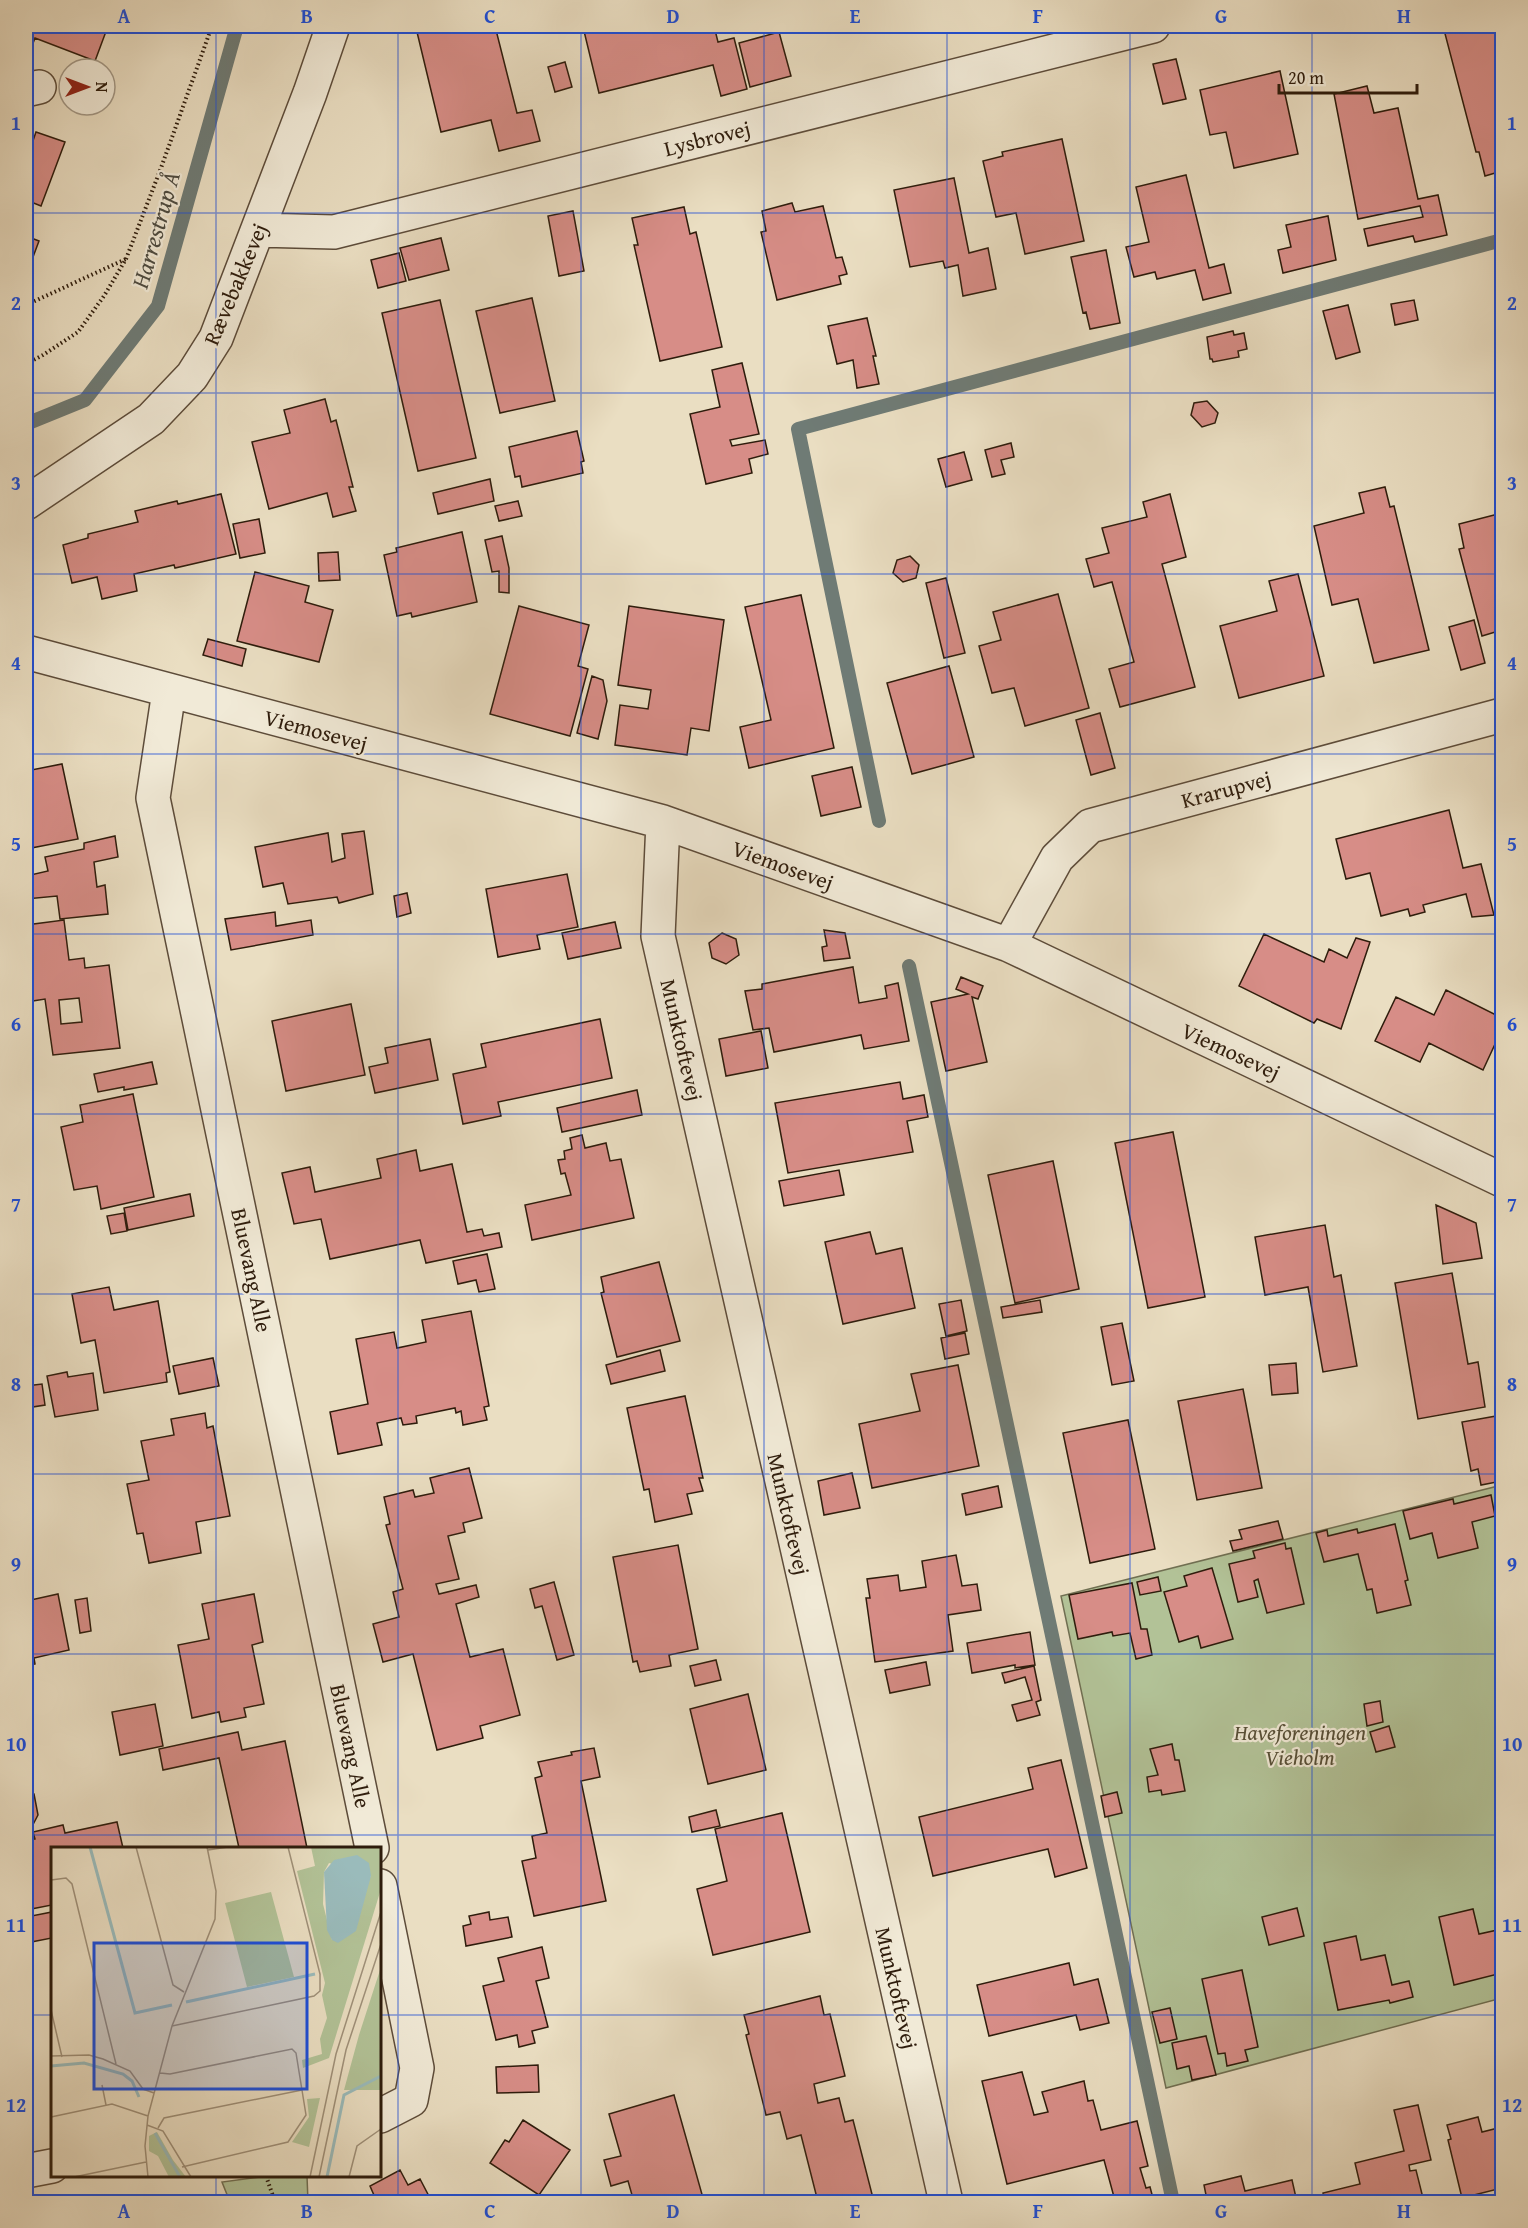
<svg xmlns="http://www.w3.org/2000/svg" width="1528" height="2228" font-family="'Gentium Book Plus',serif">
	<style>
		.green { fill: #b2c297; stroke: #706f52; stroke-width: 1.5 }
		.lines { fill: none; stroke-linecap: round; stroke-linejoin: round }
		.stream { stroke: #6f7b75; stroke-width: 14 }
		.building { fill: #d78d87; stroke: #2e1c0c; stroke-width: 1.5; fill-rule: evenodd }
		.street-casing { stroke: #5d4c3a; stroke-width: 36 }
		.path { stroke: #2e1c0c; stroke-width: 4; stroke-dasharray: 1.5 3; stroke-linecap: butt }
		.street { stroke: #f1ead7; stroke-width: 33 }
		.grid { fill: none; stroke: #1d4ed8; stroke-width: 1.5; stroke-opacity: 0.55 }
		.labels { text-anchor: middle; stroke-width: 4.5; stroke-linejoin: round; paint-order: stroke }
		.street-label { font-size: 22px; fill: #2e1c0c; stroke: #f1ead7 }
		.park-label { font-size: 22px; font-style: italic; fill: #564e36; stroke: #f1ead7 }
		.water-label { font-size: 24px; font-style: italic; fill: #4e4c41; stroke: #f1ead7 }
		.inset-river { fill: none; stroke: #9abbbb; stroke-width: 3 }
		.inset-road { fill: none; stroke: #9f9079; stroke-width: 1.5 }
		.view { fill: #1d4ed8; fill-opacity: 0.15; stroke: #1d4ed8; stroke-width: 3 }
		.inset-edge { fill: none; stroke: #2e1c0c; stroke-width: 3 }
		.neatline { fill: none; stroke: #1d4ed8; stroke-width: 2 }
		.grid-label { font-size: 20px; text-anchor: middle; font-weight: bold; fill: #1d4ed8 }
	</style>
	<rect width="100%" height="100%" fill="#eadec2"/>
	<filter id="stains"><feTurbulence type="fractalNoise" baseFrequency=".00333" numOctaves="4"/><feColorMatrix values="0 0 0 0 .2 0 0 0 0 .09 0 0 0 0 .02 0 0 0 .5 -.17"/></filter>
	<radialGradient id="worn" r=".72"><stop offset=".6" stop-color="#630" stop-opacity="0"/><stop offset="1" stop-color="#630" stop-opacity=".3"/></radialGradient>
	<path class="green" d="M1502,1485V1998L1166,2088L1061,1596Z
		M268,2176H307L308,2202H230L222,2182Z"/>
	<g class="lines">
		<path class="stream" d="M26,424L85,400L158,306L237,26
			M879,821L798,429L1502,240
			M909,966L1173,2202"/>
	</g>
	<path class="building" d="M26,26H108L95,61L35,38L26,62Z
		M445,26H495L517,113L532,110L540,141L499,151L491,120L441,132L417,32Z
		M605,26H714L718,42L734,38L747,89L721,96L713,65L599,93L584,31Z
		M1443,26H1494L1502,58V171L1485,176L1479,152H1476Z
		M779,32L791,76L750,87L739,43Z
		M1176,59L1186,99L1163,104L1153,64Z
		M565,62L572,87L555,92L548,67Z
		M1280,71L1298,154L1234,168L1226,132L1210,135L1200,90Z
		M1367,86L1374,113L1398,108L1418,199L1438,195L1447,235L1415,242L1413,236L1368,246L1364,229L1423,217L1420,206L1358,219L1334,94Z
		M36,132L65,142L41,206L26,200V161Z
		M1062,139L1084,241L1025,254L1016,213L996,217L983,161L1003,156L1002,152Z
		M1186,175L1209,268L1224,264L1231,293L1203,300L1195,270L1157,279L1155,272L1134,277L1126,247L1149,242L1136,187Z
		M954,178L969,253L988,248L996,289L963,296L958,265L945,268L943,261L910,267L894,190Z
		M792,203L795,212L823,206L836,258L842,257L847,274L839,276L841,284L777,300L761,232L766,231L762,211Z
		M684,207L690,234L696,232L722,347L660,361L634,245H638L632,218Z
		M573,211L584,271L559,276L548,216Z
		M1328,216L1336,260L1283,273L1278,250L1291,247L1286,225Z
		M26,236L39,241L33,257L26,254Z
		M441,238L449,270L409,280L400,248Z
		M1106,250L1120,323L1090,329L1086,312L1083,313L1071,257Z
		M399,253L406,281L378,288L371,260Z
		M532,298L555,401L500,413L476,311Z
		M440,300L476,458L418,471L382,313Z
		M1414,300L1418,320L1395,325L1391,304Z
		M1348,305L1360,352L1336,359L1323,311Z
		M867,318L876,356H873L879,384L857,388L853,360L837,364L828,326Z
		M1233,331L1234,335L1244,333L1247,349L1238,351L1239,357L1213,362L1212,359H1210L1207,337Z
		M742,363L759,434L730,440L732,446L765,440L768,454L749,459L752,473L706,484L690,414L720,407L712,370Z
		M325,399L331,422L336,420L353,487H349L356,511L333,517L327,493L269,509L252,442L290,433L284,410Z
		M1207,401L1218,413L1215,423L1202,427L1191,415L1194,403Z
		M577,431L584,461L581,462L583,473L522,487L520,476L515,477L509,447Z
		M1011,443L1014,457L1001,460L1005,474L992,477L985,450Z
		M964,452L972,480L946,487L938,459Z
		M490,479L494,501L438,514L433,493Z
		M1385,487L1390,507L1394,506L1429,650L1374,663L1358,599L1332,605L1314,526L1364,513L1359,493Z
		M221,494L236,554L175,568L174,565L134,574L137,591L102,599L97,577L72,583L63,545L88,538V534L138,522L135,511L177,501L178,504Z
		M1170,494L1186,557L1162,564L1195,687L1120,707L1109,669L1134,662L1112,582L1094,587L1086,559L1109,553L1102,528L1147,517L1143,502Z
		M518,501L522,516L499,521L495,506Z
		M1502,513V630L1482,636L1459,549L1464,548L1459,524Z
		M259,519L265,553L240,558L233,524Z
		M462,532L477,602L412,617L411,613L397,616L384,555L397,552L396,548Z
		M502,536L509,568V593L499,592V571L492,572L485,540Z
		M338,552L340,580L319,581L318,553Z
		M910,556L919,565L916,578L903,582L893,573L897,560Z
		M255,572L309,586L305,602L333,610L319,662L237,641Z
		M1298,574L1324,676L1239,698L1220,626L1277,611L1269,581Z
		M946,578L965,653L944,658L926,583Z
		M1058,594L1089,708L1025,726L1014,688L992,693L979,646L1001,640L993,612Z
		M801,595L834,748L749,768L740,727L771,720L745,607Z
		M519,606L589,625L578,666L588,669L570,736L490,714Z
		M629,606L724,620L709,731L691,728L687,755L615,745L620,705L648,709L651,690L618,685Z
		M1474,620L1485,663L1461,670L1449,627Z
		M208,639L246,649L242,666L203,655Z
		M949,666L974,757L912,774L887,683Z
		M592,676L603,680L607,701L598,739L577,733Z
		M1100,713L1115,768L1091,775L1076,720Z
		M62,764L78,839L26,849V771Z
		M852,767L861,807L821,816L812,776Z
		M1449,810L1463,868L1481,864L1494,915L1472,917L1466,894L1423,905L1425,912L1410,916L1408,909L1381,916L1370,873L1346,879L1336,839Z
		M364,831L373,894L339,903L337,897L288,904L283,883L263,887L255,847L328,833L332,862L345,858L342,834Z
		M115,836L118,857L94,862L97,887L105,885L108,914L60,919L57,896L26,899V876L48,871L45,857L84,849V843Z
		M567,874L578,927L537,935L540,949L498,957L486,889Z
		M407,893L411,913L397,917L394,896Z
		M275,912L276,926L311,920L313,935L231,950L225,919Z
		M64,920L69,960L84,958L85,968L109,965L120,1048L53,1055L45,999L26,1002V925ZM79,998L82,1022L61,1024L59,1000Z
		M615,922L621,948L568,959L562,933Z
		M824,930L845,933L850,958L824,961L822,947L827,946Z
		M722,933L736,939L739,955L726,964L712,958L709,943Z
		M1264,934L1324,962L1329,949L1347,958L1356,938L1370,942L1341,1029L1317,1019L1314,1023L1239,986Z
		M853,967L859,1003L887,998L885,986L898,983L909,1041L864,1049L861,1035L774,1052L769,1028L753,1030L745,991L762,989V984Z
		M961,977L983,986L978,999L972,997L987,1062L946,1071L931,1002L968,994L956,989Z
		M1446,990L1502,1018V1029L1483,1070L1429,1043L1420,1062L1375,1041L1396,997L1434,1015Z
		M351,1004L365,1075L286,1091L272,1021Z
		M600,1019L612,1078L498,1102L501,1116L463,1124L453,1074L486,1067L481,1044Z
		M761,1031L768,1068L726,1076L719,1039Z
		M430,1039L438,1080L375,1093L369,1067L388,1063L385,1048Z
		M152,1062L157,1084L124,1090V1087L98,1092L94,1074Z
		M900,1082L903,1099L924,1095L928,1117L907,1121L913,1152L788,1173L775,1103Z
		M637,1090L642,1115L562,1132L557,1108Z
		M133,1094L154,1197L101,1209L97,1186L74,1190L61,1127L83,1122L80,1105Z
		M1173,1132L1205,1297L1148,1308L1115,1143Z
		M582,1135L585,1148L606,1143L610,1161L621,1159L634,1218L532,1240L525,1205L571,1195L565,1173L561,1174L558,1160L565,1159L564,1151L572,1149L570,1138Z
		M416,1150L420,1171L452,1164L467,1232L482,1229L484,1236L499,1233L502,1247L426,1263L420,1240L330,1259L321,1219L294,1224L282,1173L310,1167L315,1192L381,1178L377,1159Z
		M1053,1161L1079,1289L1015,1303L988,1175Z
		M839,1170L844,1195L784,1206L779,1181Z
		M190,1194L194,1216L128,1230L124,1208Z
		M1436,1205L1476,1223L1482,1258L1443,1264Z
		M124,1213L127,1231L111,1234L107,1216Z
		M1325,1225L1334,1277L1341,1275L1357,1366L1323,1372L1308,1287L1265,1295L1255,1237Z
		M870,1232L876,1254L902,1248L915,1308L843,1324L825,1242Z
		M487,1254L495,1289L479,1292L476,1280L458,1284L453,1261Z
		M659,1262L680,1341L617,1357L601,1293L604,1292L601,1277Z
		M1452,1273L1468,1364L1478,1362L1485,1407L1418,1419L1395,1283Z
		M109,1287L114,1310L158,1301L170,1372L166,1373L167,1382L104,1393L95,1340L81,1343L72,1294Z
		M961,1300L967,1331L946,1336L939,1304Z
		M1040,1300L1042,1312L1003,1318L1001,1307Z
		M471,1311L489,1406L484,1407L487,1420L463,1425L461,1411L456,1413L455,1408L416,1416L417,1423L403,1425L401,1418L377,1423L382,1445L338,1454L330,1412L368,1404L356,1339L394,1332L397,1348L426,1342L422,1320Z
		M1122,1323L1134,1381L1112,1385L1101,1327Z
		M965,1333L969,1354L945,1359L941,1338Z
		M660,1350L665,1371L611,1384L606,1365Z
		M213,1358L219,1386L179,1394L173,1366Z
		M1296,1363L1298,1393L1272,1395L1269,1365Z
		M958,1365L979,1466L872,1488L859,1424L920,1411L911,1374Z
		M67,1372L68,1377L93,1373L98,1410L55,1417L47,1376Z
		M42,1384L45,1405L26,1408V1386Z
		M1243,1389L1262,1488L1197,1500L1178,1401Z
		M685,1396L703,1478H699L703,1491L687,1494L692,1514L655,1522L649,1489L644,1490L627,1408Z
		M205,1413L207,1428L213,1426L230,1516L196,1522L201,1553L149,1563L143,1533L137,1534L127,1484L149,1480L141,1441L174,1435L171,1419Z
		M1502,1415V1481L1481,1485L1478,1469L1471,1471L1462,1422Z
		M1128,1420L1155,1549L1090,1563L1063,1433Z
		M469,1468L482,1518L463,1523L465,1532L448,1536L459,1579L436,1584L439,1594L476,1585L479,1597L456,1604L470,1657L503,1649L520,1715L480,1726L483,1738L437,1750L413,1654L383,1662L373,1624L399,1617L393,1592L403,1589L386,1525L390,1524L384,1497L413,1490L415,1497L434,1493L430,1478Z
		M852,1473L860,1508L824,1515L818,1481Z
		M998,1486L1002,1507L966,1515L962,1494Z
		M1491,1495L1495,1516L1472,1522L1478,1548L1438,1558L1432,1533L1410,1539L1403,1511L1453,1499L1454,1504Z
		M1278,1521L1283,1539L1233,1551L1230,1541L1242,1539L1239,1530Z
		M1395,1524L1408,1580L1405,1581L1411,1605L1377,1613L1372,1589L1367,1590L1358,1554L1324,1562L1316,1533L1327,1530L1328,1536L1357,1529L1358,1533Z
		M1285,1543L1286,1549L1291,1548L1304,1604L1267,1613L1258,1579L1254,1581L1258,1597L1238,1602L1229,1564L1255,1558L1253,1551Z
		M678,1545L698,1649L669,1655L671,1666L640,1672L637,1661L633,1662L613,1557Z
		M956,1555L962,1586L977,1584L981,1610L948,1615L953,1651L875,1662L866,1598H870L867,1579L898,1575L900,1591L926,1587L922,1561Z
		M1212,1568L1233,1639L1201,1648L1198,1636L1179,1642L1164,1592L1187,1586L1184,1576Z
		M1158,1577L1161,1591L1140,1595L1137,1582Z
		M554,1582L574,1655L557,1660L542,1606L535,1608L530,1589Z
		M1132,1583L1141,1629H1147L1152,1655L1136,1659L1130,1633L1113,1636L1112,1632L1078,1639L1069,1595Z
		M58,1594L69,1650L34,1658L35,1664L26,1666V1601Z
		M254,1594L263,1642L252,1645L264,1704L244,1708L246,1717L221,1722L219,1712L192,1718L178,1645L209,1639L202,1604Z
		M87,1598L91,1631L80,1633L75,1600Z
		M1030,1632L1035,1665L1015,1668V1665L972,1673L967,1643Z
		M716,1660L721,1680L695,1686L690,1666Z
		M926,1662L930,1685L890,1693L885,1670Z
		M1034,1666L1041,1700L1036,1702L1040,1715L1017,1721L1012,1705L1032,1700L1025,1677L1005,1683L1002,1673Z
		M748,1694L766,1770L708,1784L690,1709Z
		M1380,1701L1383,1722L1367,1726L1364,1704Z
		M155,1704L163,1746L120,1755L112,1712Z
		M1389,1726L1395,1747L1376,1752L1370,1732Z
		M238,1732L242,1750L285,1741L307,1848H239L219,1758L163,1770L159,1749Z
		M1172,1744L1175,1760H1179L1185,1791L1162,1795L1161,1790L1149,1792L1147,1777L1158,1775L1150,1749Z
		M594,1748L600,1777L581,1781L606,1901L534,1916L522,1861L536,1858L532,1836L547,1833L535,1778L542,1776L538,1762L572,1755L571,1752Z
		M1061,1760L1087,1868L1055,1877L1048,1849L933,1876L919,1817L1033,1789L1028,1768Z
		M1117,1792L1122,1813L1105,1817L1101,1796Z
		M34,1794L38,1815L26,1838V1795Z
		M716,1810L720,1826L692,1832L689,1817Z
		M782,1813L810,1932L713,1955L697,1889L727,1881L715,1829Z
		M117,1822L123,1848H52V1905L26,1910V1841L35,1839L33,1832L63,1825L65,1833Z
		M1297,1908L1304,1936L1269,1945L1262,1917Z
		M1473,1909L1479,1934L1502,1929V1973L1454,1985L1439,1917Z
		M52,1912V1938L26,1943V1917Z
		M489,1912L490,1920L508,1917L512,1937L466,1946L463,1926L471,1924L469,1916Z
		M1356,1936L1361,1960L1385,1955L1392,1985L1409,1981L1413,1997L1390,2003L1389,2000L1338,2010L1324,1943Z
		M542,1947L549,1978L536,1981L548,2027L532,2031L535,2043L519,2047L517,2035L496,2040L483,1986L504,1981L498,1958Z
		M1069,1963L1074,1985L1098,1979L1109,2023L1080,2030L1076,2015L989,2036L977,1985Z
		M1242,1970L1258,2047L1245,2050L1248,2061L1227,2066L1225,2053L1218,2054L1202,1979Z
		M820,1996L824,2015L830,2014L845,2076L814,2084L818,2103L839,2098L845,2122L853,2120L874,2202H818L801,2135L787,2139L780,2112L766,2115L746,2035L749,2034L744,2015Z
		M1170,2008L1177,2039L1160,2043L1152,2012Z
		M1206,2036L1216,2075L1192,2080L1189,2066L1177,2069L1172,2043Z
		M538,2065L539,2092L497,2093L496,2067Z
		M1022,2072L1034,2115L1048,2112L1042,2092L1084,2081L1088,2101L1093,2100L1101,2130L1137,2121L1148,2166L1140,2168L1146,2188L1150,2187L1154,2202H1106L1105,2199L1114,2197L1104,2160L1007,2184L982,2081Z
		M674,2095L703,2198L685,2202H634L628,2181L611,2186L604,2160L621,2156L609,2114Z
		M1418,2105L1431,2160L1409,2165L1410,2171L1416,2170L1424,2202H1325L1323,2193L1360,2184L1355,2163L1404,2151L1394,2110Z
		M1478,2117L1482,2132L1502,2127V2188L1462,2198L1448,2140L1451,2139L1447,2125Z
		M523,2120L570,2150L539,2195L490,2163L505,2140L509,2142Z
		M400,2170L408,2185L420,2179L432,2202H377L370,2186Z
		M1241,2176L1245,2191L1292,2180L1297,2202H1197L1207,2200L1204,2185Z"/>
	<g class="lines">
		<defs>
			<path id="street" d="M26,90L39,87
				M258,230L334,232L1153,26
				M26,503L151,419L192,376L216,338L310,93L333,26
				M26,652L663,822L1009,945L1502,1180
				M169,691L153,798L372,1848
				M663,822L658,936L946,2202
				M1009,945L1057,858L1090,826L1502,715
				M380,1886L417,2068L411,2100L380,2116
				M26,2171L52,2166"/>
		</defs>
		<use href="#street" class="street-casing"/>
		<path class="path" d="M26,305L126,259
			M26,364L43,355L78,332L104,296L126,259L161,168L212,26
			M266,2176L275,2202"/>
		<use href="#street" class="street"/>
	</g>
	<path class="grid" d="M216,26V1848M398,26V2202M581,26V2202M764,26V2202M947,26V2202M1130,26V2202M1312,26V2202M26,213H1502M26,393H1502M26,574H1502M26,754H1502M26,934H1502M26,1114H1502M26,1294H1502M26,1474H1502M26,1654H1502M26,1835H1502M26,2015H52M380,2015H1502M216,2176V2202"/>
	<g class="labels">
		<g class="street-label">
			<text transform="translate(707 138) rotate(-14)" y="8">Lysbrovej</text>
			<text transform="translate(235 284) rotate(-67)" y="8">Rævebakkevej</text>
			<text transform="translate(316 730) rotate(15)" y="8">Viemosevej</text>
			<text transform="translate(1226 789) rotate(-15)" y="8">Krarupvej</text>
			<text transform="translate(783 865) rotate(20)" y="8">Viemosevej</text>
			<text transform="translate(682 1040) rotate(77)" y="8">Munktoftevej</text>
			<text transform="translate(1231 1051) rotate(25)" y="8">Viemosevej</text>
			<text transform="translate(252 1270) rotate(78)" y="8">Bluevang Alle</text>
			<text transform="translate(789 1514) rotate(77)" y="8">Munktoftevej</text>
			<text transform="translate(351 1746) rotate(78)" y="8">Bluevang Alle</text>
			<text transform="translate(897 1988) rotate(77)" y="8">Munktoftevej</text>
		</g>
		<g class="park-label">
			<text x="1300" y="1740">Haveforeningen<tspan x="1300" dy="25">Vieholm</tspan></text>
		</g>
		<g class="water-label">
			<text transform="translate(156 230) rotate(-74)" y="8">Harrestrup Å</text>
		</g>
	</g>
	<g transform="translate(51 1847)">
		<rect width="330" height="330" fill="#eadec2"/>
		<path d="M260,0H330V42L278,211L252,221L251,213L271,207L269,192L276,171L271,148L274,136L246,24L264,19ZM278,16L320,29L281,93L272,57L273,25ZM220,45L243,130L196,140L174,56ZM330,120V243H293L308,188ZM269,251L258,300L241,295L258,270L256,252ZM106,285L122,313L135,330H118L107,309L98,304V289Z" fill="#b2c297" fill-rule="evenodd"/>
		<path d="M306,8L318,16L320,29L305,84L287,96L281,93L276,83L273,25L283,13Z" fill="#9abbbb"/>
		<path class="inset-river" d="M39,0L84,166L121,158M135,155L264,127M0,219L33,216L72,227L81,234L88,250M104,286L129,330M276,330L293,248L330,229"/>
		<path class="inset-road" d="M85,0L122,138L133,145M157,3L177,0M0,33L15,31L21,37L65,217M0,163L11,210M121,179L263,149L269,144V127L237,0M0,209L38,208L52,212L79,224L92,242L103,246M109,226L119,227L241,202L245,206L255,268L237,295L131,320M51,238L55,258M0,270L61,257L97,269M96,278L112,284L140,330M107,281L113,271L251,243M23,330L95,315M97,330L94,299L97,269L121,179L164,72L165,44L156,0M259,330L285,207L330,65M268,330L295,203L330,97M298,330L306,299L330,282"/>
		<path class="view" d="M43,96H256V242H43Z"/>
		<rect width="330" height="330" class="inset-edge"/>
	</g>
	<rect width="1528" height="2228" fill="none" stroke="#eadec2" stroke-width="66"/>
	<g transform="translate(87 87) rotate(90)"><circle r="28" fill="#f1ead7" stroke="#a39886" stroke-width="1.5"/>
	<path d="M0-4.5L10 22L0 15L-10 22Z" fill="#8f2418"/>
	<text y="-9" font-size="16" font-weight="bold" text-anchor="middle" fill="#2e1c0c">N</text>
	</g>
	<path d="M1279 84v9h138v-9" fill="none" stroke="#2e1c0c" stroke-width="3"/>
	<text x="1288" y="84" font-size="18" fill="#2e1c0c" stroke="#f1ead7" stroke-width="4.5" paint-order="stroke">20 m</text>
	<rect x="33" y="33" width="1462" height="2162" class="neatline"/>
	<g class="grid-label">
		<text x="124" y="23">A</text>
		<text x="307" y="23">B</text>
		<text x="490" y="23">C</text>
		<text x="673" y="23">D</text>
		<text x="855" y="23">E</text>
		<text x="1038" y="23">F</text>
		<text x="1221" y="23">G</text>
		<text x="1404" y="23">H</text>
		<text x="16" y="130">1</text>
		<text x="1512" y="130">1</text>
		<text x="16" y="310">2</text>
		<text x="1512" y="310">2</text>
		<text x="16" y="490">3</text>
		<text x="1512" y="490">3</text>
		<text x="16" y="670">4</text>
		<text x="1512" y="670">4</text>
		<text x="16" y="851">5</text>
		<text x="1512" y="851">5</text>
		<text x="16" y="1031">6</text>
		<text x="1512" y="1031">6</text>
		<text x="16" y="1211">7</text>
		<text x="1512" y="1211">7</text>
		<text x="16" y="1391">8</text>
		<text x="1512" y="1391">8</text>
		<text x="16" y="1571">9</text>
		<text x="1512" y="1571">9</text>
		<text x="16" y="1751">10</text>
		<text x="1512" y="1751">10</text>
		<text x="16" y="1932">11</text>
		<text x="1512" y="1932">11</text>
		<text x="16" y="2112">12</text>
		<text x="1512" y="2112">12</text>
		<text x="124" y="2218">A</text>
		<text x="307" y="2218">B</text>
		<text x="490" y="2218">C</text>
		<text x="673" y="2218">D</text>
		<text x="855" y="2218">E</text>
		<text x="1038" y="2218">F</text>
		<text x="1221" y="2218">G</text>
		<text x="1404" y="2218">H</text>
	</g>
	<rect width="100%" height="100%" filter="url(#stains)"/>
	<rect width="100%" height="100%" fill="url(#worn)"/>
</svg>
